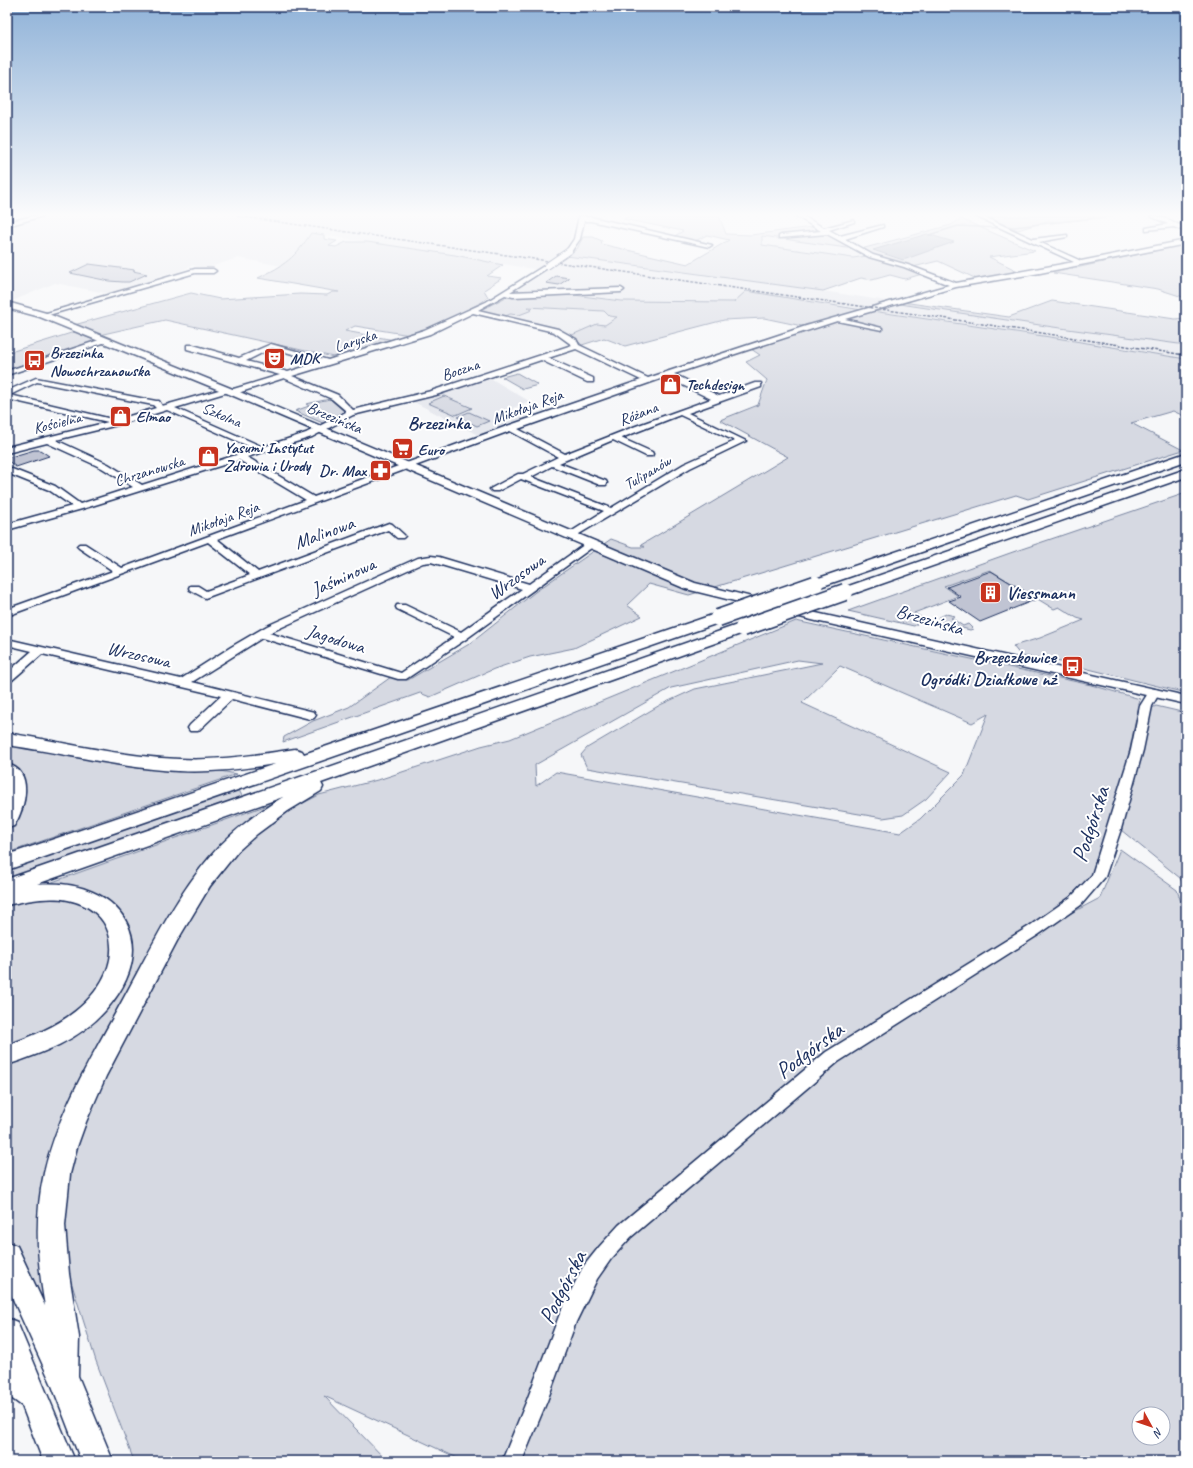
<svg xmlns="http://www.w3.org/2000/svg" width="1193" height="1468" font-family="Caveat,sans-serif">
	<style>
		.built { fill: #e6e8ee }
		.green { fill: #d6d9e2; stroke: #7884a0; fill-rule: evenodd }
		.water { fill: #a9b0c1; stroke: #707c99 }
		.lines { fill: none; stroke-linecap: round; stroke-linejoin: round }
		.stream { stroke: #707c99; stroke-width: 1.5 }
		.building { fill: #c0c4d3; stroke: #1b2f5e }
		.minor-casing { stroke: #1b2f5e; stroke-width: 3 }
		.major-casing { stroke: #1b2f5e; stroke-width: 3 }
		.highway-casing { stroke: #1b2f5e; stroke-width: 3 }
		.minor { fill: #fff; fill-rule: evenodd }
		.major { fill: #fff; fill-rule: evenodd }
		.highway { fill: #fff; fill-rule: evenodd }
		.rail-far1 { stroke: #1b2f5e; stroke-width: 1.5; stroke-dasharray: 3 1.5; stroke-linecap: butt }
		.rail { stroke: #1b2f5e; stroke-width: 2; stroke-dasharray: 4 2; stroke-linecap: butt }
		.minor-bridge-casing { stroke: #1b2f5e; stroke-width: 8; stroke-linecap: butt }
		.highway-bridge-casing { stroke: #1b2f5e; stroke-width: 19; stroke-linecap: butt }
		.minor-bridge { stroke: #fff; stroke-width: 6 }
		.highway-bridge { stroke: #fff; stroke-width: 16 }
		.labels { text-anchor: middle; stroke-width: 4; stroke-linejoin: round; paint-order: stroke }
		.far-street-label { font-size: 16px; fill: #1b2f5e; stroke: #fff }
		.far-poi-label { font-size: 16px; font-weight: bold; fill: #1b2f5e; stroke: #fff; text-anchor: start }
		.far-district-label { font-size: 19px; font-weight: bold; fill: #1b2f5e; stroke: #fff }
		.street-label { font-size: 19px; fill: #1b2f5e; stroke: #fff }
		.poi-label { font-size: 19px; font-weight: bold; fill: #1b2f5e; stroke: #fff; text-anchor: start }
		.near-street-label { font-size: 23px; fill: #1b2f5e; stroke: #fff }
	</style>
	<rect width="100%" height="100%" fill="#f6f7f9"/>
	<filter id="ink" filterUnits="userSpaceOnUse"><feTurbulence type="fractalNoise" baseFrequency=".025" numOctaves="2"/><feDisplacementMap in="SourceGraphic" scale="8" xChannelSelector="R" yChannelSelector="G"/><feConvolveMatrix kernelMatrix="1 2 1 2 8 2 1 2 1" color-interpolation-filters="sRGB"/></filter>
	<g filter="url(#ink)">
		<path class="built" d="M47,216H576L567,248L555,254L823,291L1053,327L1186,345V359L746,291L734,302L621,301L574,295L506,297L546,271L311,233L295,256L282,266L238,258L204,269L193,265L177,273L165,274L144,285L110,294L55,283L10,302L7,301V225Z
			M761,236L854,249L867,256L853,258L762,245Z
			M525,307L604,311L617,317L605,326L597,324L572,335L504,317L510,313L519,315L531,310Z
			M490,378L529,401L513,408L512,410L527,417L478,435L414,402Z"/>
		<path class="green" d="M629,216H719L726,234L751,235L812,227L854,249L762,236V245L853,258L867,256L904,267L922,274L905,279L890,275L872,280L861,278L823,291L567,256L577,249L583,237H593L602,241L601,244L688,264L729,240L707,235L695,241L673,237L683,231L623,219Z
			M984,216H1110L1112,217L1058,222L1047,221L1018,230Z
			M961,219L1035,251L989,257L1020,272L979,280L938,261L913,267L873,256L861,249L951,225Z
			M311,233L324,235V239L337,241L329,246L336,247L346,242H367L455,255L503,265L487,276L502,278L484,290L488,297L482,302L437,325L410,335L355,326L345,331L394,340L338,358L165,320L99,335L91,332L81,335L96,341L7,370V353L84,329L74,325L191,293L220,299L300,294L327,295L333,292H339L258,278C285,265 295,258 311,233Z
			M1186,244V298L1158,289L1053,273Z
			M746,291L862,310L817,323L825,325L872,311L1050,337L1186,359V417L1173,411L1131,423L1183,450L1028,499L1016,495L689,595L649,584L627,605L642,616L574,648L530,657L494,669L430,697L420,693L283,742L284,737L313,721L349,707L391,677L408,680L471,643L535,592L611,539L633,547H645L641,545L788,457L720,420L758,405L767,380L746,362L760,355L751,349L818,326L808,324L802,326L764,318L724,320L625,346L604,338L582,345L572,335L597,324L605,325L617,317L609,316L604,311L527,307L532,310L519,315L510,314L504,317L479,311L506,297L574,295L621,301L734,302Z
			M1052,301L1175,319L1186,318V345L1053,327L900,304L902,302L1009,317Z
			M517,373L538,385L523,389L502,377Z
			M444,396L472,408L456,415L428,403Z
			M330,399L346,413L325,424L295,411L309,406L306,404Z
			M469,412L489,421L477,426L457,417Z
			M1186,493V693L1056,661L1021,656L1013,646L1040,638L1084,620L1077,618L1059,607L1054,609L990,570L944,586L958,596L914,613L924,619L914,626L848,611L1013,552Z
			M946,614L955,616L951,618L963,626L968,624L973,629L970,630L939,622L938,618Z
			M796,621L1091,685L1140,699L1127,763L1094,873L1064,902L959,972L1100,898L1120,849L1177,890L1186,917L1180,1046L1186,1049V1461H464L324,1396L387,1461H134L96,1361L64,1259L65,1191L76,1143L111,1065L174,944L211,887L240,848L278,816L319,795L381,779L481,746L510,739ZM798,660L822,663L695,689L660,705L587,748L581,755L587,768L883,818L903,815L926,799L951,772L802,703L840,666L972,723L988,714L964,775L920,819L900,833L556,772L536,786L535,765L671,688ZM1139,1414H1163V1438H1139Z
			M1156,706L1186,713V890L1180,878L1121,830L1152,708Z
			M7,744L201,771H220L237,774L7,853V831L14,821V768L7,762Z
			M238,788L243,798L7,881V869Z
			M276,802L232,838L79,1098L50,1329L7,1237V1060L73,1030L131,944L129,930L124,918L116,908L44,885Z
			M44,894L95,903L122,946L91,1004L7,1052V900Z"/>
		<path class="water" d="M927,234L954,242L903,260L873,250Z"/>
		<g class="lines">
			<path class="stream" d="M994,216L992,218L1004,226L1014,227L1094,218V216
				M929,235L958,226L999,228"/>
		</g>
		<path class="building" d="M89,264L135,270L133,271L147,274L129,282H123L109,281L70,273Z
			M556,276L569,278L559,285L546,283Z
			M34,450H40L49,456L16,467L7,460V458Z
			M991,571L1037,599L980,622L949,601L961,597L947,587Z"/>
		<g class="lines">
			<defs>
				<path id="minor" d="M34,216H43L7,226V222Z
					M579,216H585V217H591L712,245L709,247L591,221H584L580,239L571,252H567L566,251L574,239Z
					M796,216H803L824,228L854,220V222L829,230L840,236L883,225V227L845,239L873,255L908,265L956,283L1074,262L975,216H982L1033,239L1067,235V237L1039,242L1081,261L1186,240V244L1040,273L956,287L845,319L882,328V330L837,321L674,374L719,396L755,383H761V387L688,413L746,441L690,468L574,537L571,538L566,535L604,511L521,479L498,491H492L490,489L518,474H523L558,457L510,431L217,539L258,572L389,523L392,524L403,534L405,536L403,538H397L388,530L205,598L190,590L189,588L190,586H198L206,591L250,575L208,542L7,616V609L113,571L79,548L77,546L79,544H85L122,568L306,500L239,460L82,509L7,530V524L72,506L49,490L7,473V467L55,486L80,504L133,487L102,468L47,443L7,453V447L108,422L7,399V391L36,378L156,401H159L162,406L226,388L230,390L280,375L187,349V345H193L239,358L271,344L328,360L424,330L486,302L547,264L550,266L549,267L510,292L621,288L624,290L621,292L513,297L505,295L478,310L558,329L576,339L579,345L648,378L806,326L949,285L904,267L869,257L827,234L779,238V236L781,235L821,231ZM473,313L554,332L572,345L431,391L353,410L338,395L292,376L430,334ZM272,348L320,362L288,372L246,361ZM576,349L641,380L507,426L314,497L247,457L312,437L353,415L436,395L541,360L587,382H593V378L548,358ZM666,377L711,399L636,426L565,454L518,429ZM284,378L332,399L345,410L346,412L306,433L263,447L175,408L228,392L229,394H235ZM37,382L153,405L156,408L116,420L10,395ZM167,410L255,449L142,485L108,464L56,440L118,425ZM680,415L735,441L684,464L611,508L531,477L552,466L600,485H606L607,483L606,481L559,463L613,440L646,456H652L653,454L652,452L621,438Z
					M1150,216C1162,215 1175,223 1186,228V232L1174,227L1146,230V228L1168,224Z
					M195,269H213L216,271L213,273H195L45,316L40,315Z
					M102,339H105L109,341L7,375V371Z
					M591,541L594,542L596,544L594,546L466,639L406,679H398L262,638L192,682L314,712L316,715L314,718L310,719L232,699L198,731H190L188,728L190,725L221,696L42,654L11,681L7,682V673L32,651L7,645V639L181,679L231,647L267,626L418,558L431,556L439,557L529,584L588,542ZM431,562L522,589L461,632L405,605H397L396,607L397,609L454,637L401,673L269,633L423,563Z
					M1154,689L1158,690L1160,692L1152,706L1143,750L1121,829L1105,877L1081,905L1038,935L838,1062L631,1237L611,1259L597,1279L576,1322L547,1401L522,1461H502L527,1400L561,1311L583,1267L599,1247L619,1225L826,1052L1028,927L1071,897L1092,875L1131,750L1140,706L1150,690Z"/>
				<path id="major" d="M7,302L46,313L235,390L695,583L816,613L1186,696V704L816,621L686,589L229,394L40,317L7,308Z"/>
				<path id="highway" d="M1186,453V461L820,587L815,589L810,587L807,584L810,581Z
					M1186,469V477L850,595L845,597L840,595L837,592L840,589Z
					M718,613L724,615L726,618L724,621L7,870V855L275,764C243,769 210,773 178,771C120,768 64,753 7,745V733C64,742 121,757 179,759C218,761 257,755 295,749L302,751L304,754Z
					M743,623L749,625L751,628L749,631L321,783L323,787L321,791L288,811L257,834L238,851L210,886L177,941L106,1076L86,1122L77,1147L70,1174L65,1225L69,1274L79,1337L78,1376L113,1461H81L51,1383L7,1286V1242L17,1246L45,1306C37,1262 34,1217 44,1173C59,1108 96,1050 127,992C152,946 175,898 209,858C230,833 255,814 283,797L37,884C122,877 165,945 105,1011C79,1040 43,1053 7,1065V1045C41,1034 78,1017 98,987C123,951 112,909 68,900C48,896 26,901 7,905V879Z
					M7,764C35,771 25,808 14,826L7,828Z
					M7,1318L17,1322L75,1461H43L22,1406L7,1395Z"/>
			</defs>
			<use href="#minor" class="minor-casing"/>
			<use href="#major" class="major-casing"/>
			<use href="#highway" class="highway-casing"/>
			<use href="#minor" class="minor"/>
			<use href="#major" class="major"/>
			<use href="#highway" class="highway"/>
			<path class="rail-far1" d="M237,216L963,321L1185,355"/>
			<path class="rail" d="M1179,354L1186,355"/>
			<defs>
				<path id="minor-bridge" d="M547,266L569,251"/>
				<path id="highway-bridge" d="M718,618L815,584
					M743,628L845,592"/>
			</defs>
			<use href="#minor-bridge" class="minor-bridge-casing"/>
			<use href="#highway-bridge" class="highway-bridge-casing"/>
			<use href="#minor-bridge" class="minor-bridge"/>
			<use href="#highway-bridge" class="highway-bridge"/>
		</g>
	</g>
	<linearGradient id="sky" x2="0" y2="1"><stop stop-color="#8fb2d8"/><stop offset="0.51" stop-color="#fbfbfc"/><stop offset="1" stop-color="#fbfbfc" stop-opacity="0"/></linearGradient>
	<rect width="1193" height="421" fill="url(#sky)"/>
	<defs>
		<symbol id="theatre-square" viewBox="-11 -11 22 22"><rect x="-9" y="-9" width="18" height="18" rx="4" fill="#c8321e" stroke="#fff"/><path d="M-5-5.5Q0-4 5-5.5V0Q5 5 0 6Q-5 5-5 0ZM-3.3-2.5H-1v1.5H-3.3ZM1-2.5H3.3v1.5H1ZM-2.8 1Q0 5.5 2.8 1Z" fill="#fff"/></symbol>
		<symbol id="bus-square" viewBox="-11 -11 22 22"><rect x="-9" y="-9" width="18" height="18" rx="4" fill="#c8321e" stroke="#fff"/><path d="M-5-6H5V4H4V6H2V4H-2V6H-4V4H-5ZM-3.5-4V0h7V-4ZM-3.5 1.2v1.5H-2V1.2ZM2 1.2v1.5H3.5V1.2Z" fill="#fff"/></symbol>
		<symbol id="shop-square" viewBox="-11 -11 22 22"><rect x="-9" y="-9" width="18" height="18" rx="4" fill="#c8321e" stroke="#fff"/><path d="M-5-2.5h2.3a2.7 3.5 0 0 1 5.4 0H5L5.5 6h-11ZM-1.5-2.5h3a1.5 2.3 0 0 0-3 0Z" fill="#fff"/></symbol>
		<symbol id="supermarket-square" viewBox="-11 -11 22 22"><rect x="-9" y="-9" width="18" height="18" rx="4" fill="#c8321e" stroke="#fff"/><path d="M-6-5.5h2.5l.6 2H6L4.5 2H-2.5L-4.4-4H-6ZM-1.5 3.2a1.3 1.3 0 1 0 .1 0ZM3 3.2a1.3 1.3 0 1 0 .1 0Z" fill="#fff"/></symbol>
		<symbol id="pharmacy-square" viewBox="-11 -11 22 22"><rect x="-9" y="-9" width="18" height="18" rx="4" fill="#c8321e" stroke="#fff"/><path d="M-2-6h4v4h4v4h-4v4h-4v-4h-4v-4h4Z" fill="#fff"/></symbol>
		<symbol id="building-square" viewBox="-11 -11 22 22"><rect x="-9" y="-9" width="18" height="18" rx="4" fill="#c8321e" stroke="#fff"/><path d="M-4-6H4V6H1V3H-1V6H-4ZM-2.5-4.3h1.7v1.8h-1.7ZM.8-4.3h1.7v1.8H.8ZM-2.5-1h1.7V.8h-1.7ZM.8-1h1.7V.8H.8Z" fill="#fff"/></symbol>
	</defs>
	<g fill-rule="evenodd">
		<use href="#theatre-square" x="262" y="346" width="25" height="25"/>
		<use href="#bus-square" x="22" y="348" width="25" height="25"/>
		<use href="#shop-square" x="658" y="372" width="25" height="25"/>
		<use href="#shop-square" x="108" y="404" width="25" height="25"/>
		<use href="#supermarket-square" x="390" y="436" width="25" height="25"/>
		<use href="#shop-square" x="196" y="444" width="25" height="25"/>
		<use href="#pharmacy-square" x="368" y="458" width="25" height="25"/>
		<use href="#building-square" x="978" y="580" width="25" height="25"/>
		<use href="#bus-square" x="1060" y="654" width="25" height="25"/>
	</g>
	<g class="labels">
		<g class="far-street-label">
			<text transform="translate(355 340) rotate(-18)" y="6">Laryska</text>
			<text transform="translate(460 369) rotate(-18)" y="6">Boczna</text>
			<text transform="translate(527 406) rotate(-20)" y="6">Mikołaja Reja</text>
			<text transform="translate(638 413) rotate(-21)" y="6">Różana</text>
			<text transform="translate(222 414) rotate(23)" y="6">Szkolna</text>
			<text transform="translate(335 417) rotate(23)" y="6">Brzezińska</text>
			<text transform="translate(57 422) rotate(-14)" y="6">Kościelna</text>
			<text transform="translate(149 470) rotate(-17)" y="6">Chrzanowska</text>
			<text transform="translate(647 472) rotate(-31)" y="6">Tulipanów</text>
			<text transform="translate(223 518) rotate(-20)" y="6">Mikołaja Reja</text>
		</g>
		<g class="far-poi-label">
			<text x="50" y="358">Brzezinka<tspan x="50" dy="18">Nowochrzanowska</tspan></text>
			<text x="290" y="364">MDK</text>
			<text x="686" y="390">Techdesign</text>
			<text x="136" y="422">Elmao</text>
			<text x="224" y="453">Yasumi Instytut<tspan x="224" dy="18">Zdrowia i Urody</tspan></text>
			<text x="418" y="455">Euro</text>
			<text x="366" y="476" text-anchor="end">Dr. Max</text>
		</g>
		<g class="far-district-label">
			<text x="439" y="429">Brzezinka</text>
		</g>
		<g class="street-label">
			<text transform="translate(324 532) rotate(-20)" y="7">Malinowa</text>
			<text transform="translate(343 576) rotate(-24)" y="7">Jaśminowa</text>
			<text transform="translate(516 576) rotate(-36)" y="7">Wrzosowa</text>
			<text transform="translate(930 619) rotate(16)" y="7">Brzezińska</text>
			<text transform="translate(336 638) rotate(17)" y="7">Jagodowa</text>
			<text transform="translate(139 654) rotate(13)" y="7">Wrzosowa</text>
		</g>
		<g class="poi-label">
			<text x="1006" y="599">Viessmann</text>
			<text x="1056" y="663" text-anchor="end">Brzęczkowice<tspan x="1056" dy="22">Ogródki Działkowe nż</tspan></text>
		</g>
		<g class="near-street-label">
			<text transform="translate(1090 824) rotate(-72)" y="8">Podgórska</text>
			<text transform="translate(809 1050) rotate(-37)" y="8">Podgórska</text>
			<text transform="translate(562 1287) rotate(-63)" y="8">Podgórska</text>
		</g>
	</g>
	<rect width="1193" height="1468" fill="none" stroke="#fff" stroke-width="24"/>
	<rect x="12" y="12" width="1169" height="1444" fill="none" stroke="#1b2f5e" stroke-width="1.5" filter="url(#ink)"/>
	<g transform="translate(1151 1426) rotate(130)"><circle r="19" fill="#ffffff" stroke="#a4acbf"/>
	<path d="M0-3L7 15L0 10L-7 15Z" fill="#c8321e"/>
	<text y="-6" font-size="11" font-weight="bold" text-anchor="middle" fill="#1b2f5e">N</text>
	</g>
</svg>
